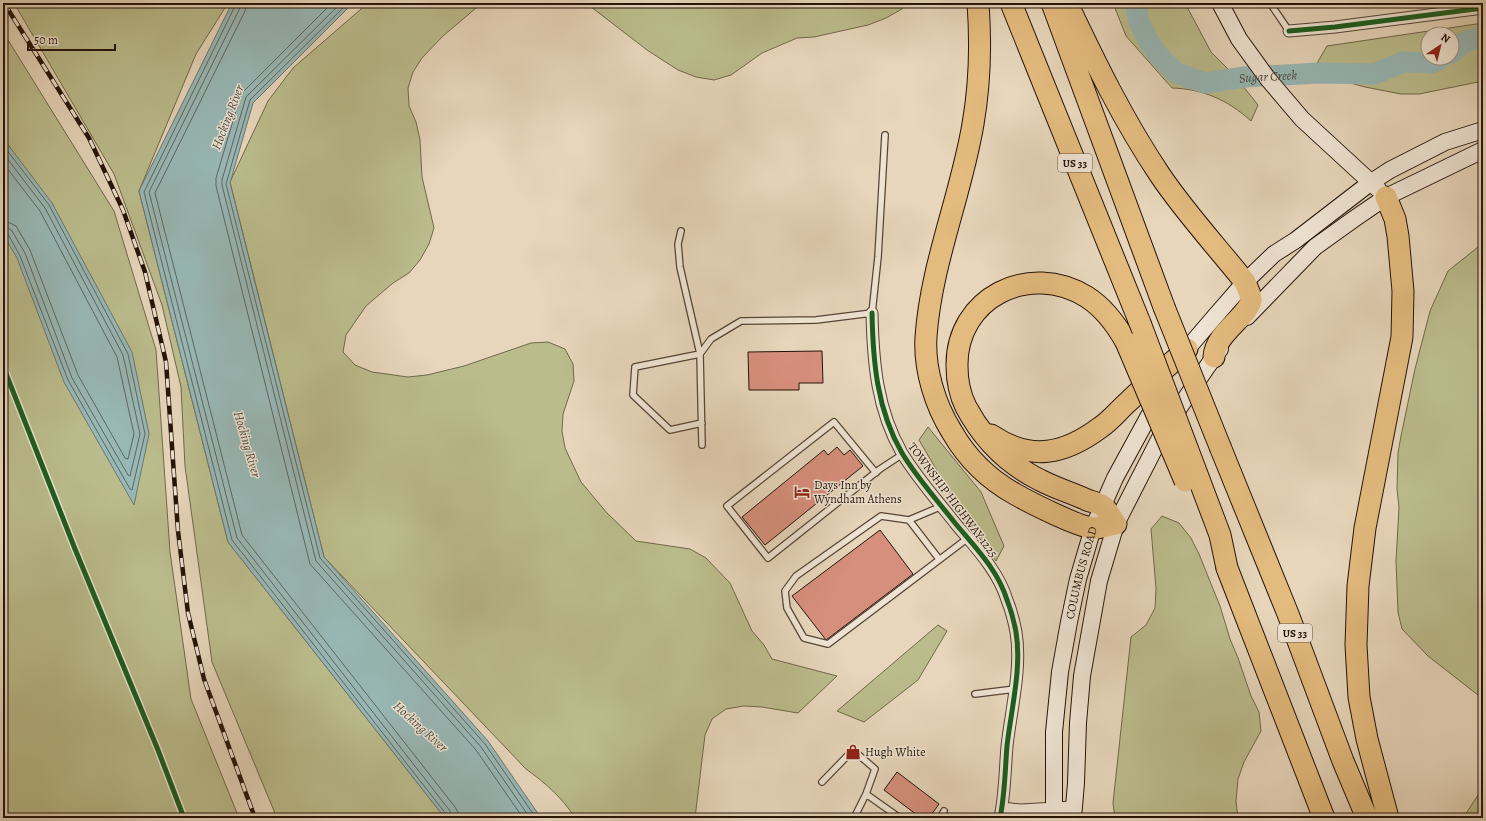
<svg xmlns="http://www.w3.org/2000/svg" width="1486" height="821" font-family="Alegreya,serif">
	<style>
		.green { fill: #bbbc8c; stroke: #70684a; fill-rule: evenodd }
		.water { fill: #98b8b6; stroke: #6a7671 }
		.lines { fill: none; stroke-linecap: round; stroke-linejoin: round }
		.shore { stroke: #5e6660; stroke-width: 1 }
		.river { stroke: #98b8b6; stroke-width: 21 }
		.building { fill: #d78f7d; stroke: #241309 }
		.lane-casing { stroke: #554436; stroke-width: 8 }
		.street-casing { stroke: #554436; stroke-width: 13 }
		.secondary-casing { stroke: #241309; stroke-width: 18 }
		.highway-casing { stroke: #241309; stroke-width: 23 }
		.lane { stroke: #efe4d3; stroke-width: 5.5 }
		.street { stroke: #efe4d3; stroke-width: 11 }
		.secondary { stroke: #efe4d3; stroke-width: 16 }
		.highway { stroke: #e4bb7e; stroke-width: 21 }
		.rail-casing { stroke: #241309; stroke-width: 4.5 }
		.rail { stroke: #efe4d3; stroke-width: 3; stroke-dasharray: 9; stroke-linecap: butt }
		.highway-bridge-casing { stroke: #241309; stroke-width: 23; stroke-linecap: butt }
		.highway-bridge { stroke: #e4bb7e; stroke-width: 21 }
		.cycleway-casing { stroke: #efe4d3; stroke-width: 8 }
		.cycleway { stroke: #1b5e20; stroke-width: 5 }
		.labels { text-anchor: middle; stroke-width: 3; stroke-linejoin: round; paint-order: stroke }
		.shield { fill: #efe4d3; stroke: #615246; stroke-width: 1 }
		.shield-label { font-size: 11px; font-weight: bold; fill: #241309 }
		.poi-label { font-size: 12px; fill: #241309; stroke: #efe4d3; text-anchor: start }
		.street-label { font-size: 12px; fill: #241309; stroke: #efe4d3 }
		.water-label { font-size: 13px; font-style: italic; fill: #4d4d46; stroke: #efe4d3 }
	</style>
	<rect width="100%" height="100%" fill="#e7d6bb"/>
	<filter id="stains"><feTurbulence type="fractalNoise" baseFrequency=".005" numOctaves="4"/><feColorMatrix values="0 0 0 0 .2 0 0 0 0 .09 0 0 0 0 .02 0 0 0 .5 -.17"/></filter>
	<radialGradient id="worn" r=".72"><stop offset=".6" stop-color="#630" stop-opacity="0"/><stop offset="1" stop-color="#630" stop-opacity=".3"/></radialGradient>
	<path class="green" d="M14,3H228L196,54L139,191L228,542L445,818H277L212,662L185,466L181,387L162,305L114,174Z
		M368,3H482L443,36L422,58L413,72L408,88L409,106L416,122L420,140L422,177L434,228L429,244L420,260L409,273L393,283L366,306L346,335L343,352L355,365L372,372L408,377L427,375L464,366L531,343L548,342L565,349L573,364L574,381L563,414L562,431L565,448L581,482L607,513L636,541L690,549L706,558L730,583L752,631L764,645L772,659L837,676L798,713L762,707L744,706L726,709L712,719L705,735L695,818H575C563,798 544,782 526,769L324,557L230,182L268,101L293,68Z
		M586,3H905L902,9L886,18L868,25L814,37L797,38L762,53L731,75L714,80L696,77L678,70L647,50Z
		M1113,3H1185L1211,52L1235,76L1258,105L1251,121C1228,100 1203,89 1172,88L1126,36Z
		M1483,23V81L1419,94H1401L1365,87L1329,77L1316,65L1327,46ZM1428,34H1452V58H1428Z
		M3,32L114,211L156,350L170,552L191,699L239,818H3Z
		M1483,243V699L1428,656L1402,629L1398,612L1396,561L1399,507L1397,489L1398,453L1401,436L1415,369L1430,311L1448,271Z
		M928,427L981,492L1004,546L996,561L963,515L919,440Z
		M1162,516L1179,523L1191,538L1199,554L1220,606L1230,639L1238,658L1251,696L1259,712L1261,731L1244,762L1238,779L1236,801L1238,818H1115L1113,803L1131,637L1146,625L1155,608L1156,588L1151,529Z
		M938,625L947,631L918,680L864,722L837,711Z
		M1483,788V818H1463L1480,792Z"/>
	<path class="water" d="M232,3H353L253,103L230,183L324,557L488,741L541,818H445L228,542L139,191Z
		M3,138L52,203L132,352L149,434L134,505L64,382L17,258L3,234Z"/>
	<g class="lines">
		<path class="shore" d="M236,3L235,6L144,192L232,540L446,814L447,818
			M241,3L240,8L149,192L237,538L450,811L452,818
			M247,3L245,11L155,193L242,535L455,807L458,812V818
			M332,3L241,94L216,178V186L310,564L476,750L523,818
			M341,3L246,97L222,180V185L316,561L481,747L530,818
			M348,3L250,100L226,184L320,558L485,744L536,818
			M3,145L49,205L128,354L145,434L132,490L130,489L68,380L20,256L8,234L3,232
			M3,153L45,208L123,355L140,434L130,476L128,475L72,378L25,253L12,231L8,228L3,227
			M3,163L40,211L117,357L134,434L128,459L125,458L78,375L30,250L16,226L10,223L3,221"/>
		<g class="river">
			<path id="s1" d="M1135,3L1139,22L1148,40L1159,56L1176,73L1205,83L1245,77L1319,73L1375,74L1403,62L1432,63L1441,58"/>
			<path d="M1452,53L1464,42L1483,37"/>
		</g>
	</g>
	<path class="building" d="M822,351L823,383H799V390H749L748,352Z
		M837,447L844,455L850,450L863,466L765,545L742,517L824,450L828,455Z
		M880,530L913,574L826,640L792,596Z
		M897,772L939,804L929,818H921L884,790Z"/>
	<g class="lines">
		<defs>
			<path id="lane" d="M1270,3L1289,31
				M681,231L678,244L680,267L700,354L635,367L633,395L670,430L702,423
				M702,445L700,354L711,339L741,321L816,320L872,313L878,257L885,135
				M876,473L834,422L727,506L768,558L880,469L903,454
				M942,506L909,520L881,516L796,576L785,591L787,608L804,638L828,644L968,538
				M909,520L939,559
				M975,694L1015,689
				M822,782L853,750L875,769L866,794L854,818
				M866,794L900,818
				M940,818L944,811"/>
			<path id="street" d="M1289,31L1335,27L1483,8
				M872,313C873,362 877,410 902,453C917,478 937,500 955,523C974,546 998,570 1007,600C1011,610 1014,621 1016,632C1022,668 1011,710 1007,746C1005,770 1005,794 1000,818
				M1002,808L1021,810L1073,807"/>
			<g id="secondary">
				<path d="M1220,3L1239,39L1268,79L1302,119L1378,189"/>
				<path d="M1247,317L1315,247L1354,219L1386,197L1483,150"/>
				<path d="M1181,359L1187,349L1217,314L1245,282L1274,254L1296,240L1370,183L1390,170L1445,142L1483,130"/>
				<path id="s2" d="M1056,818L1054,807V732L1060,672L1069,622L1078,579L1093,528L1115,478L1158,399"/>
				<path d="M1073,818L1076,783L1078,723L1082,676L1099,581L1116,524L1164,430L1207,367L1220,349"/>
			</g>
			<path id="highway" d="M978,3C981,44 980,84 973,124C961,196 931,264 926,337C924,369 935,405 952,432C967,458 988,479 1015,494C1029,502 1080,528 1094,528C1101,528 1109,525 1116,524C1112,519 1109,512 1104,507C1100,503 1092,502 1087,500C1072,493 1055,488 1040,480C1008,464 983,439 966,407C960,395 957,380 957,366C956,298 1029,261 1087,297C1104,308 1116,324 1126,342
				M1011,3L1140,323
				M1052,3L1164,307
				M1067,3C1095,62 1123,120 1160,175C1184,211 1217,247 1245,282C1247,288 1251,294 1251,300C1249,316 1215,333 1214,357
				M1386,197L1395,219L1398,236L1403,291L1402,337L1365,528L1358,586L1356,645L1359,697L1367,739L1388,818
				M991,435C1031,462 1065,454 1101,427C1111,420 1119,410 1128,402C1147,384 1167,367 1187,349
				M1221,449L1288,614L1343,761L1367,818
				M1227,568L1324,818"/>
		</defs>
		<use href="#lane" class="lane-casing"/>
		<use href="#street" class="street-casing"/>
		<use href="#secondary" class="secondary-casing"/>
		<use href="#highway" class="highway-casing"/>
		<use href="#lane" class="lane"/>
		<use href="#street" class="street"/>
		<use href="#secondary" class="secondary"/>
		<use href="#highway" class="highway"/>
		<defs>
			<path id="rail" d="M4,3L89,138L123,210L145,272L166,362L178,531L188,613L204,679L255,818"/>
		</defs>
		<use href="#rail" class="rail-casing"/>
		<use href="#rail" class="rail"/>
		<defs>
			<path id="highway-bridge" d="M1164,307L1221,449
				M1140,323L1220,535L1227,568
				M1126,342L1185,481"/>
		</defs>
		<use href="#highway-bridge" class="highway-bridge-casing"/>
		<use href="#highway-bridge" class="highway-bridge"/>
		<defs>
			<path id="cycleway" d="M1289,31L1335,27L1483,8
				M872,313C873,362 877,410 902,453C917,478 937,500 955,523C974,546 998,570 1007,600C1011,610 1014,621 1016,632C1022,668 1011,710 1007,746C1005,770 1005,794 1000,818
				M3,366L75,549L158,750L184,818"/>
		</defs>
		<use href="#cycleway" class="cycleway-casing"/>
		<use href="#cycleway" class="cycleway"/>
	</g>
	<defs>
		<symbol id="hotel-bare" viewBox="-9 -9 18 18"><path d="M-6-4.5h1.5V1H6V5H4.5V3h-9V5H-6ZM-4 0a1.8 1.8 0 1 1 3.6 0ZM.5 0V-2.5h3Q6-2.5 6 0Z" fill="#8f2418" stroke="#efe4d3" stroke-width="2.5" paint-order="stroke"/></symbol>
		<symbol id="shop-bare" viewBox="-9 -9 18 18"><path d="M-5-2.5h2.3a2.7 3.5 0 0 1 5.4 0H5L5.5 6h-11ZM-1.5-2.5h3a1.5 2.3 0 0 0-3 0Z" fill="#8f2418" stroke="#efe4d3" stroke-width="2.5" paint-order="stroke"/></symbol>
	</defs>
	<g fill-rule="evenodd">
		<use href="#hotel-bare" x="791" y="481" width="22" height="22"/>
		<use href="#shop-bare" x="842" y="741" width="22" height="22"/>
	</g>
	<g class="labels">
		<g class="shield">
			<rect x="1058" y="154" width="34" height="18" rx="3"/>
			<rect x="1278" y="624" width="34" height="18" rx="3"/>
		</g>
		<g class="shield-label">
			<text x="1075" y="167">US 33</text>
			<text x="1295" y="637">US 33</text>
		</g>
		<g class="poi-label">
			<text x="814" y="489">Days Inn by<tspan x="814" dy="14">Wyndham Athens</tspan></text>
			<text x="865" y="756">Hugh White</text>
		</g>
		<g class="street-label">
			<text transform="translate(953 500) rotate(53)" y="4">TOWNSHIP HIGHWAY 1225</text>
			<text dy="4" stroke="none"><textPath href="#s2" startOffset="248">COLUMBUS ROAD</textPath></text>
		</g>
		<g class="water-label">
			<text dy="5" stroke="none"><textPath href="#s1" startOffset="177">Sugar Creek</textPath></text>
			<text transform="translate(227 117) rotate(-69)" y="5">Hocking River</text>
			<text transform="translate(248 444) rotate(74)" y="5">Hocking River</text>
			<text transform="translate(421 726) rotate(42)" y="5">Hocking River</text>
		</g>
	</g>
	<rect width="1486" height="821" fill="none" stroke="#e7d6bb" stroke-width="16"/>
	<rect x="4" y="4" width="1478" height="813" fill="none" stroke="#241309" stroke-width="2"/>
	<rect x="8" y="8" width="1470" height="805" fill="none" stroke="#241309"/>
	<g transform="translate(1440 46) rotate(35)"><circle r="19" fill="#efe4d3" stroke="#9e9082"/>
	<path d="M0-3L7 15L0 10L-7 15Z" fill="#8f2418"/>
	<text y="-6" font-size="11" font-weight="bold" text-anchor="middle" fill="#241309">N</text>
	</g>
	<path d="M28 44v6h87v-6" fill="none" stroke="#241309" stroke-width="2"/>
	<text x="34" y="44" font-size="12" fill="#241309" stroke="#efe4d3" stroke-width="3" paint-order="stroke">50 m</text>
	<rect width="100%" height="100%" filter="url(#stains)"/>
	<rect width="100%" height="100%" fill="url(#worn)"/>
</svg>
